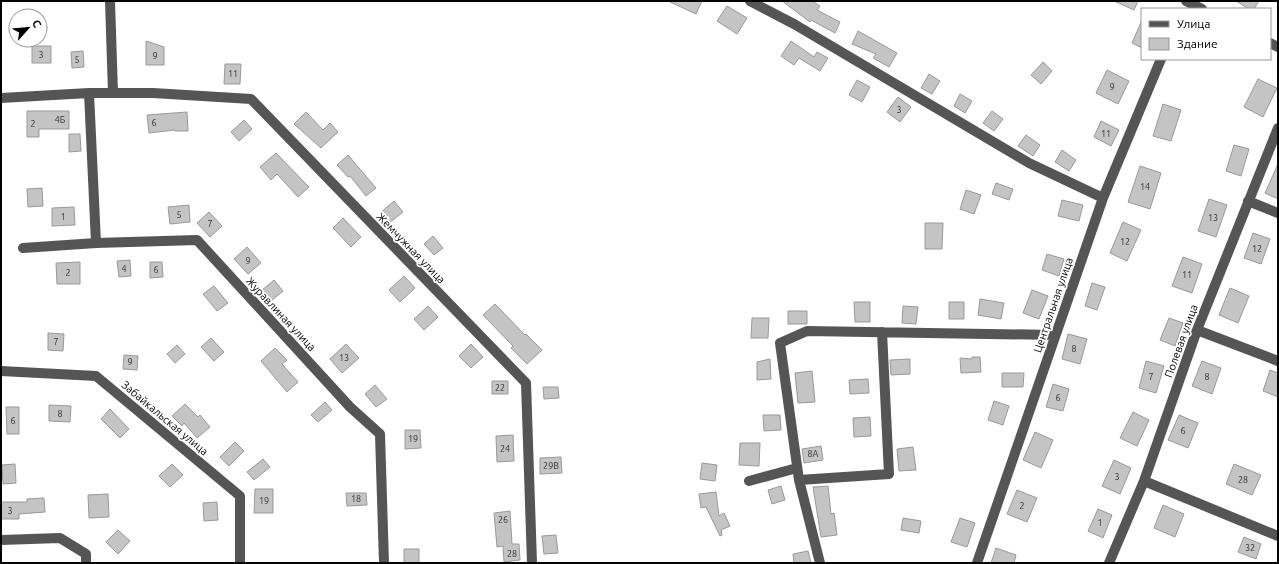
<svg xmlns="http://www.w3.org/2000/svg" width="1279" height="564" font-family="Ubuntu,sans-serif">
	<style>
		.building { fill: #c4c4c4; stroke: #999 }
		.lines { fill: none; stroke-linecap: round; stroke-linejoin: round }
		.minor { stroke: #555; stroke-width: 10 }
		.labels { text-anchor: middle; stroke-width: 3.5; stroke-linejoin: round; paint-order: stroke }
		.number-label { font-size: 9px; fill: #313131 }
		.street-label { font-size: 11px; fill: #000; stroke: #fff }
	</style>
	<rect width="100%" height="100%" fill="#fff"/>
	<path class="building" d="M668,1H702L696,14Z
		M782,1H812L820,6L817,10L840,22L835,33L811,20L810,22Z
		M1114,1H1138L1134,10Z
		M1236,1H1259L1254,9H1249Z
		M727,6L747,18L737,34L717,21Z
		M1142,20V48L1132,43Z
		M858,31L897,53L889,67L873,58L876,54L852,44Z
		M146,41L164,47V65H146Z
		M791,41L814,57L817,52L828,58L820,71L799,58L794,65L781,56Z
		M32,46H51V63H32Z
		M83,51L84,67L72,68L71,52Z
		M1043,62L1052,71L1041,84L1031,75Z
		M225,64H241L240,84H224Z
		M1107,70L1129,81L1118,104L1096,93Z
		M929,74L940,81L932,94L921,88Z
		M1258,79L1277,88L1263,117L1244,107Z
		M857,80L870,87L862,102L849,95Z
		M960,94L972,101L965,113L954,106Z
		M898,97L911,107L900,122L887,112Z
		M1163,104L1181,110L1171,141L1153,136Z
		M27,111H69V129H39V137H27Z
		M992,111L1003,119L994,131L983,123Z
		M187,112L188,131H175V130L149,133L147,115Z
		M306,112L323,130L330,123L338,132L321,148L294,124Z
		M244,120L252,129L239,141L231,132Z
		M1101,121L1119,130L1111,146L1094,137Z
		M69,134H80L81,151L69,152Z
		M1026,135L1040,145L1033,156L1018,146Z
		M1234,145L1249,149L1241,176L1226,171Z
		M1062,150L1076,160L1069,171L1055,162Z
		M276,153L309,187L298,197L277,174L271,180L260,167Z
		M348,155L376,188L366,196L350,176L348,177L337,165Z
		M1278,164V199L1265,193Z
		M1140,166L1161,173L1150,209L1128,202Z
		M996,183L1013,189L1009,200L992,194Z
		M42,188L43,206L28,207L27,189Z
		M966,190L981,195L974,214L960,209Z
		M1209,199L1227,205L1216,237L1198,231Z
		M1062,200L1083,205L1079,221L1058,216Z
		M394,201L403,212L389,223L380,213Z
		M189,205L190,222L170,224L168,207Z
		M74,207L75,225L52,226V208Z
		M209,212L222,226L210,237L197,223Z
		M343,218L361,237L351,247L333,228Z
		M1123,222L1141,230L1127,261L1110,253Z
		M925,223H943L942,249H925Z
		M1253,233L1270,239L1261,264L1244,258Z
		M433,236L443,248L434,255L424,244Z
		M247,247L261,263L248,274L234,259Z
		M1047,254L1064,259L1059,276L1042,270Z
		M1183,257L1202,264L1192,293L1172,286Z
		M130,260L131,276L119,277L117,261Z
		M80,262V284H57L56,263Z
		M150,262H162L163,277L150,278Z
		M404,276L415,288L400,302L389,290Z
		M274,280L283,291L271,301L262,290Z
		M1092,283L1105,287L1097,310L1085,306Z
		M214,286L228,303L217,311L203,294Z
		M1230,288L1249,296L1238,323L1219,315Z
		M1032,290L1048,296L1039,319L1023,313Z
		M980,299L1004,303L1001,319L978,315Z
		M854,302H870V322H855Z
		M949,302H964V319H949Z
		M495,304L525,335L526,334L542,350L527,364L511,348L513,346L483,315Z
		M428,306L438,317L424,330L414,319Z
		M903,306L918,307L916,324L902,323Z
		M788,311H807V324H788Z
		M752,318H769L768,338H751Z
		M1169,318L1183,323L1175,346L1160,340Z
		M48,333L64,334L63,351L48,350Z
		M1068,334L1087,339L1080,364L1062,359Z
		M211,338L224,352L214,361L201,347Z
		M346,344L359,358L342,373L330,359Z
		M471,344L483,357L471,368L459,356Z
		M177,345L185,354L175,363L167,354Z
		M275,348L287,360L282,364L298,382L287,392L261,361Z
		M124,355L138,356L137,370L123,369Z
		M972,357H980L981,372L961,373L960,358L972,359Z
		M770,359L771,379L757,380V362Z
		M910,359V374L891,375L890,360Z
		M1146,361L1164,366L1156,393L1139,388Z
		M1202,361L1221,368L1212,394L1192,386Z
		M1270,370L1278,373V397L1263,391Z
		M812,371L815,402L798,403L795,373Z
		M1002,373H1024L1023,387H1002Z
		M868,379L869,393L850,394L849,380Z
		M492,381H508V394H492Z
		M1053,384L1069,389L1063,411L1046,407Z
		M375,385L387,399L376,407L365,394Z
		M543,387H558L559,398L544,399Z
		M994,401L1009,406L1003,425L988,420Z
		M325,402L332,410L318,422L311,415Z
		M185,404L198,417L200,415L210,427L197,438L184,423L182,426L172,416Z
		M49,405L71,406L70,422L49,421Z
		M6,407H19V434H7Z
		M110,409L129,429L120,438L101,419Z
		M1133,412L1149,420L1137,446L1120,438Z
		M763,415H780L781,430L764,431Z
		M1179,415L1198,423L1188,448L1168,440Z
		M870,417L871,436L854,437L853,418Z
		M405,430H420L421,448L405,449Z
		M1035,432L1053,440L1041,468L1023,460Z
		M513,435L514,461L497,462L496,436Z
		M235,442L244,451L229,466L220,457Z
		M740,443H760L759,466L739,465Z
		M821,446L823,460L804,463L802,449Z
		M913,447L916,470L899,471L897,449Z
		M561,457L562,473L540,474V458Z
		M263,459L270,467L254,480L247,472Z
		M1114,460L1131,468L1120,494L1102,486Z
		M702,463L717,465L715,481L700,479Z
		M15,464L16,483L3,484L2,465Z
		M172,464L183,475L170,487L159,476Z
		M1234,464L1261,475L1252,495L1226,484Z
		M781,486L785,500L772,504L768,490Z
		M828,486L831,514L834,513L837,535L821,537L813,487Z
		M255,489H273V513H254Z
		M1017,490L1037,498L1027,522L1007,514Z
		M716,492L719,516L724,513L730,526L721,530L722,535L720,536L706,507L701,508L699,494Z
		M346,493H366L367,505L347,506Z
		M108,494L109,517L89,518L88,495Z
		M44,498L45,512L19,514V519H1V502H27V499Z
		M217,502L218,520L204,521L203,503Z
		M1163,505L1184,514L1175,537L1154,528Z
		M1098,509L1112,515L1103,538L1088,531Z
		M510,511L512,544H519L520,560L504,562L503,546L497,547L494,513Z
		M903,518L921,521L919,533L901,530Z
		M960,518L975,523L967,547L951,542Z
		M118,530L130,541L118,554L106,542Z
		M556,535L558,553L544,554L542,536Z
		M1244,537L1261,544L1256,559L1238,552Z
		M996,548L1016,555L1014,563H991Z
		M404,549H419V563H404Z
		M808,551L811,563H794L793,554Z"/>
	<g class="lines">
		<path class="minor" d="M110,1L113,93
			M750,1L794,24L1029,163L1103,198
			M1186,1L1202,9
			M1270,43L1278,47
			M89,93L96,243
			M1,98L89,93H153L251,99L526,383L532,563
			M1248,201L1278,213
			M23,248L96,243L197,240L350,407L380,434L384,563
			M1197,330L1278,361
			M1,371L96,376L240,496V563
			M799,480L889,474L882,332
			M749,481L797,468
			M1144,481L1278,536
			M1,540L60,538L86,554V563
			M820,563L799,480L780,343L807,331L1055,335
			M977,563L1103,198L1161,59
			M1109,563L1144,481L1197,330L1278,128"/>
	</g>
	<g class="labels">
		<g class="number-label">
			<text x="41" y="58">3</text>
			<text x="155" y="59">9</text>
			<text x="77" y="63">5</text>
			<text x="233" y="77">11</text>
			<text x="1112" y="90">9</text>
			<text x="899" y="113">3</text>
			<text x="60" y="123">4Б</text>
			<text x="154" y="126">6</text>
			<text x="33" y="127">2</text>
			<text x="1106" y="137">11</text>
			<text x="1145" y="190">14</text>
			<text x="179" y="218">5</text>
			<text x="63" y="220">1</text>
			<text x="1213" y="221">13</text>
			<text x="210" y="227">7</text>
			<text x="1125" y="245">12</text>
			<text x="1257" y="252">12</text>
			<text x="248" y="264">9</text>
			<text x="124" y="272">4</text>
			<text x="156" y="273">6</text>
			<text x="68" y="276">2</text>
			<text x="1187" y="278">11</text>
			<text x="56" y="345">7</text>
			<text x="1074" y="352">8</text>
			<text x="344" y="361">13</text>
			<text x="130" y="365">9</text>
			<text x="1151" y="380">7</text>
			<text x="1207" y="380">8</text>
			<text x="500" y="391">22</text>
			<text x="1058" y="401">6</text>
			<text x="60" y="417">8</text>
			<text x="13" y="424">6</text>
			<text x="1183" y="434">6</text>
			<text x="413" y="442">19</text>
			<text x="505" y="452">24</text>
			<text x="813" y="457">8А</text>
			<text x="551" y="469">29В</text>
			<text x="1117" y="480">3</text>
			<text x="1243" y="483">28</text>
			<text x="356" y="502">18</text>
			<text x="264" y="504">19</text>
			<text x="1022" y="509">2</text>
			<text x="10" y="514">3</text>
			<text x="503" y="523">26</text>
			<text x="1100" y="526">1</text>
			<text x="1250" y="551">32</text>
			<text x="512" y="557">28</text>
		</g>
		<g class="street-label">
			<text transform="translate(411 248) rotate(46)" y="4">Жемчужная улица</text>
			<text transform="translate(1053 305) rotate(-71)" y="4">Центральная улица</text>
			<text transform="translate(281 314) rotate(47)" y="4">Журавлиная улица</text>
			<text transform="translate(1181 341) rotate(-70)" y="4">Полевая улица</text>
			<text transform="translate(165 418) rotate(40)" y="4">Забайкальская улица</text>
		</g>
	</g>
	<rect width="1279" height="564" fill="none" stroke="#000000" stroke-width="4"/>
	<rect x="1141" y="8" width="130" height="52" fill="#ffffff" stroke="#999999"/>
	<rect x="1149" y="21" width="20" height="6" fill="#555555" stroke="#999999"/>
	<text x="1177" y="28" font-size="12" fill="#000000">Улица</text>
	<rect x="1149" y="38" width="20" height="12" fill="#c4c4c4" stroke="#999999"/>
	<text x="1177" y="48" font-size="12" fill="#000000">Здание</text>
	<g transform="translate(28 28) rotate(63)"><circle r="19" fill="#ffffff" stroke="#999999"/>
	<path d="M0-3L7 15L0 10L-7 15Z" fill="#000000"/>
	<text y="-6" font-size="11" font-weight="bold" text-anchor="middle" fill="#000000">С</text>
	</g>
</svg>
